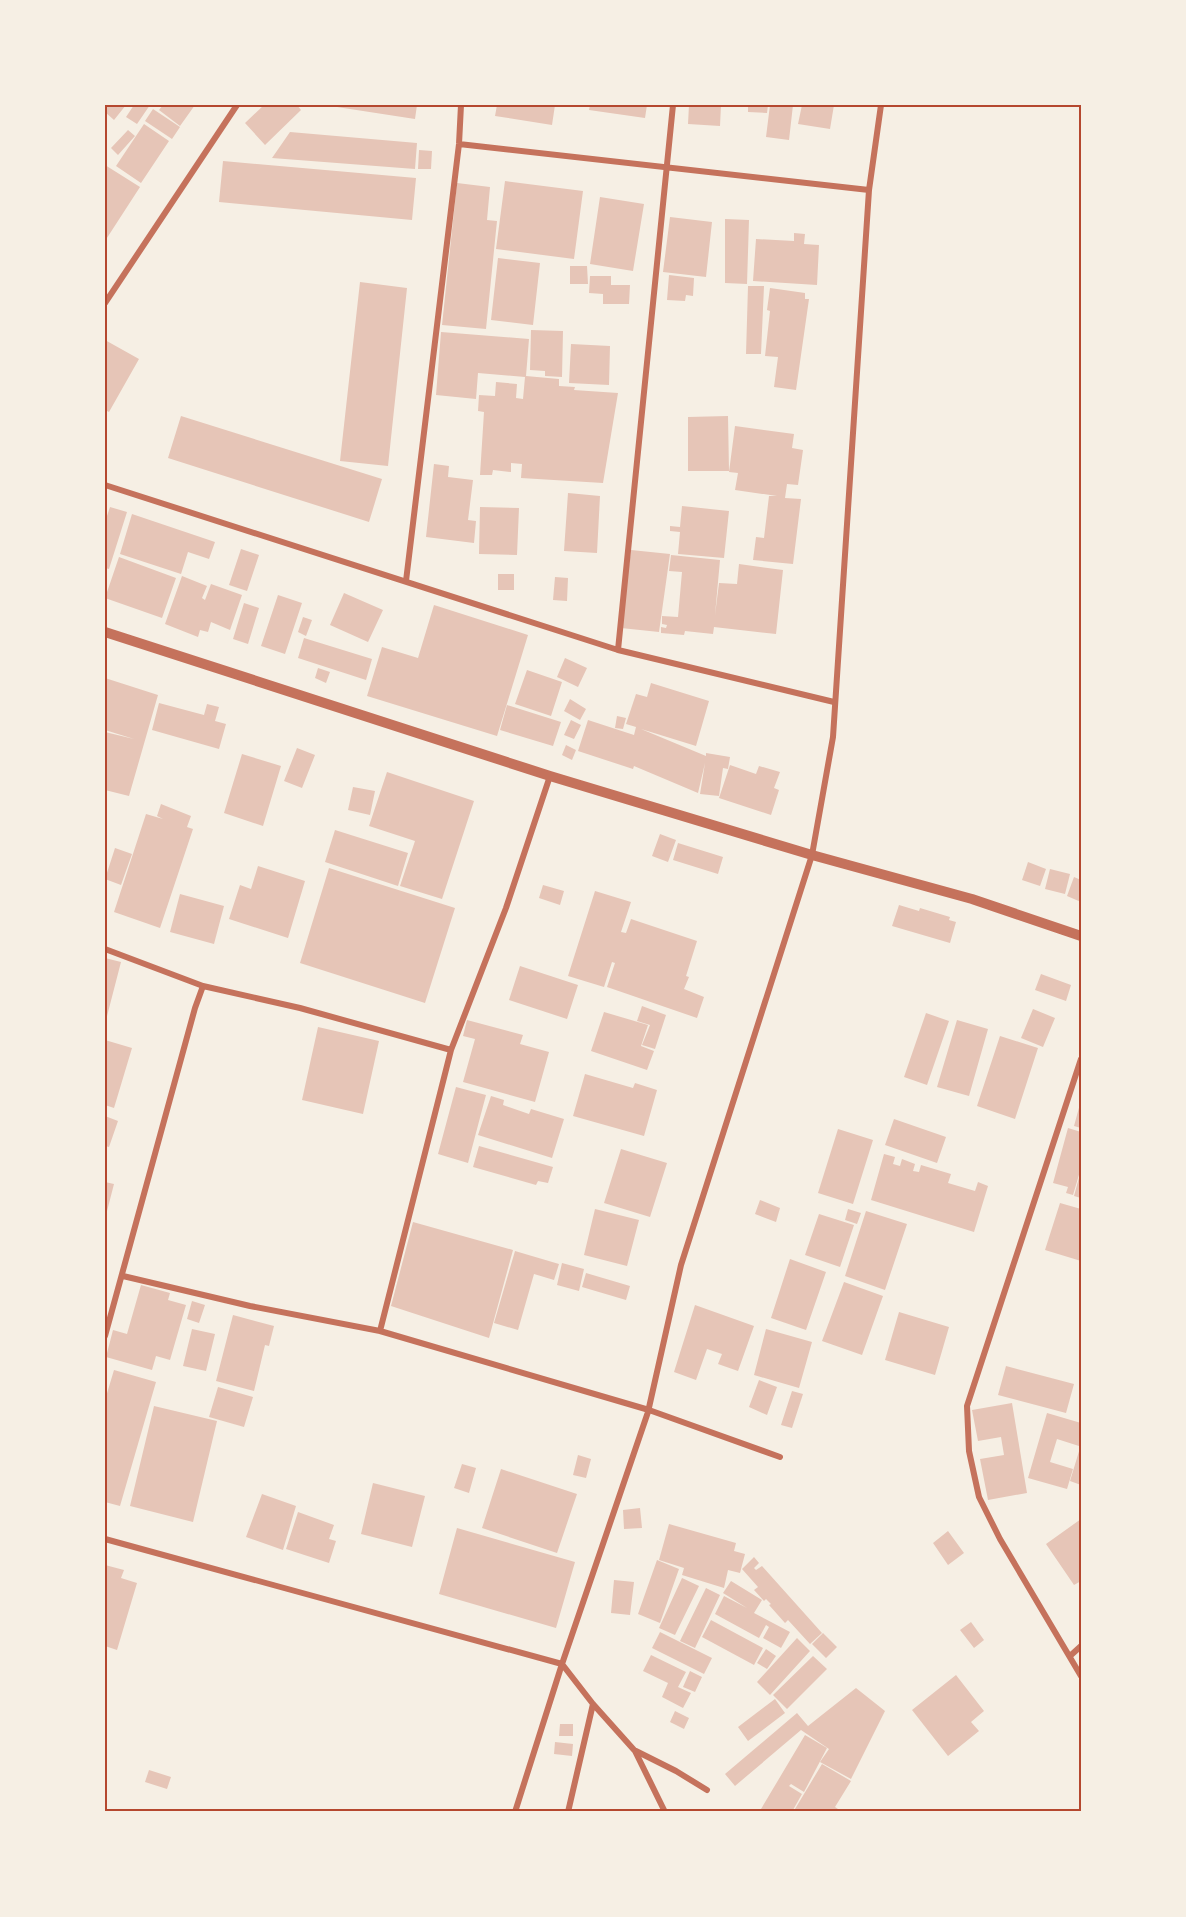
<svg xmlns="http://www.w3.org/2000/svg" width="1186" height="1917" font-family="'Source Sans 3',sans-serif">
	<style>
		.building { fill: #e6c5b7 }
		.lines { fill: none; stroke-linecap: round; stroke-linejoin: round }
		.minor { stroke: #c5725c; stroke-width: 6 }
		.tertiary { stroke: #c5725c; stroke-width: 10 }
		.neatline { fill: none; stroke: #b5482f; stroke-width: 2 }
	</style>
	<rect width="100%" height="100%" fill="#f6efe4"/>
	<path class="building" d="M105,105H126L114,120L105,112Z
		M134,105H150L137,124L126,117Z
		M163,105H195L180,126L159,110Z
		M264,105H297L301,110L265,145L245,123Z
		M324,105H417L415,119Z
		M497,105H555L552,125L495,116Z
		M590,105H647L645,118L589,110Z
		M689,105H721L720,126L688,124Z
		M748,105H768L767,113L748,112Z
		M770,105H793L789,140L766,137Z
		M802,105H834L830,129L798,124Z
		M153,109L180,127L172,139L145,121Z
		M144,124L169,141L141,183L116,166Z
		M128,130L135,136L118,155L111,148Z
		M290,132L417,143L415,169L272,158Z
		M419,150L432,151L431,169H418Z
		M223,161L416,178L412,220L219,202Z
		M105,165L140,187L105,241Z
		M505,181L583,191L574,259L496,249Z
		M457,183L490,187L487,220L497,221L486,329L442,325Z
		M600,197L644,204L633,271L590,264Z
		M670,217L712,222L706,277L663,272Z
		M725,219L749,220L747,284L725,283Z
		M794,233L805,234L804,244L819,245L817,285L753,281L756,239L794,241Z
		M498,258L540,263L533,325L491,320Z
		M570,266H587L588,284H570Z
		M669,275L694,278L693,296L686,295L685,301L667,300Z
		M590,276H611V285H630L629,304H603V294L589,293Z
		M360,282L407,288L388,466L340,461Z
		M748,286H764L761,354H746Z
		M770,288L805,293V299H809L796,390L774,387L778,357L765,356L770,311L767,310Z
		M531,330L563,331L562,377L545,376V371L530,370Z
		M441,332L529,339L526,376L559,379V386L575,387L574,390L618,393L603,483L521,478L522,464L511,463V472L493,470L492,475H480L484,412L478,411L479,395L495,396L496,382L517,384L516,398L523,399L525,377L478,373L476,399L436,395Z
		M105,340L139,359L109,412L105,410Z
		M571,344L610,346L609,385L569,383Z
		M181,416L382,479L369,522L168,458Z
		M728,416L729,471H688V417Z
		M735,426L794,434L792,448L803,450L798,485L787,484L785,498L801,499L793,564L753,560L756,537L764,538L769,496H777L735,490L738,473L729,472Z
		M434,464L449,466L448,477L473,480L468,520L476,521L474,543L426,537Z
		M568,493L600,496L597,553L564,551Z
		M682,506L729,511L724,558L678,554L680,532L670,531V526L680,527Z
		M110,507L127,512L109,569L105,568V522Z
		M480,507L519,508L517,555L479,554Z
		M132,514L215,542L209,559L188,552L181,574L120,554Z
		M241,549L259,555L247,591L229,585Z
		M631,550L670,554L659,632L621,628Z
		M671,555L720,560L715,615L719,583L737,584L739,564L783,570L776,634L714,627L713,634L685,631L684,635L661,633V627L666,628L667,625L662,624V616L678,617L682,572L669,571Z
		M119,557L176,578L162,618L105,598Z
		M498,574H514V590H498Z
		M182,576L207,586L202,598L205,600L211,584L242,595L230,630L211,622L208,632L200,630L198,637L165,624Z
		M555,577L568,578L567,601L553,600Z
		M344,593L383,610L368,642L330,625Z
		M278,595L302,603L285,654L261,646Z
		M244,603L259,608L248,644L233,639Z
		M434,605L528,635L497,736L367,696L382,647L418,658Z
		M303,617L312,620L306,636L298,632Z
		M304,638L372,659L366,680L298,658Z
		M565,658L587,668L578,687L557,677Z
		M318,668L330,672L326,683L315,678Z
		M527,670L562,682L551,716L515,704Z
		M105,678L158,695L129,796L105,790V732L134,739L105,730Z
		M651,683L709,701L696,746L641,729L706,756V753L730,757L728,769L723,768L719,796L700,794L705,763L698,793L634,766L633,769L578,751L588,720L634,735L636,727L626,724L636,694L647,697Z
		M570,699L586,709L580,720L564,711Z
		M159,703L204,715L207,704L219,707L215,721L226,724L219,749L152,730Z
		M507,705L561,722L553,746L500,730Z
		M617,716L626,718L623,729L615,728Z
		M571,720L581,725L574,739L564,735Z
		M566,745L576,750L572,760L562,755Z
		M297,748L315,755L302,788L284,781Z
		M242,754L281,766L263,826L224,813Z
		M730,765L756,774L759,766L780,772L774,788L779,790L771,815L719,798Z
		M387,772L474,801L442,899L400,886L415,841L369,826Z
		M353,787L375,791L370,815L348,810Z
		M161,804L191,816L187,827L193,829L160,928L114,912L146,814L163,819L157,816Z
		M335,830L408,853L398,886L325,862Z
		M660,834L676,840L668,862L652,856Z
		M678,843L723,857L718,874L673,860Z
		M115,848L132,854L121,885L105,879Z
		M1028,862L1046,869L1040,886L1022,880Z
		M258,866L305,881L288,938L229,919L240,885L251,889Z
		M329,868L455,908L425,1003L300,963Z
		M1050,869L1070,874L1065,894L1045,889Z
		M1074,877L1081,880V902L1067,896Z
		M543,885L564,891L560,905L539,898Z
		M595,891L631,902L621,932L626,933L631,919L697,941L686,976L689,977L684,989L704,997L697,1018L607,987L615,963L612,962L604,987L568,976Z
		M180,894L224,906L214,944L170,932Z
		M899,905L919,911L920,908L950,917L949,920L956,922L950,943L892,926Z
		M105,958L121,962L106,1020H105Z
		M520,966L578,985L567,1019L509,1000Z
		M1041,974L1071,985L1066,1001L1035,990Z
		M642,1006L666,1015L655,1049L642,1045L650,1025L637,1021Z
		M1033,1009L1055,1018L1043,1047L1021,1038Z
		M604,1012L648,1025L641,1046L654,1051L647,1070L591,1051Z
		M926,1013L949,1021L927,1085L904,1077Z
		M467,1020L523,1035L520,1044L549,1052L535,1102L463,1082L475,1039L463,1036Z
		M957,1020L988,1029L969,1096L937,1087Z
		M318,1027L379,1041L363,1114L302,1100Z
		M1000,1036L1038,1048L1015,1119L977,1106Z
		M105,1040L132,1048L114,1108L105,1105Z
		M585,1074L633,1088L635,1083L657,1090L644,1136L573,1116Z
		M456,1087L486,1095L468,1163L438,1154Z
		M491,1096L504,1100L503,1105L529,1114L531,1109L564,1119L552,1158L478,1135Z
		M1080,1104H1081V1128L1074,1126Z
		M105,1116L118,1121L109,1147L105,1146Z
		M894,1119L946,1137L937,1163L885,1145Z
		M1068,1128L1081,1132V1168L1073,1195L1066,1193L1068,1187L1053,1183Z
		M838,1129L873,1140L853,1204L818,1193Z
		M479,1146L553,1167L548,1183L538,1181L536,1185L473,1167Z
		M621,1149L667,1163L650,1217L604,1203Z
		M884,1154L895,1157L893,1164L900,1166L902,1159L915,1164L913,1171L919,1172L921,1165L951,1174L948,1183L975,1191L978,1182L988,1186L974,1232L871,1200Z
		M1080,1174H1081V1198L1074,1196Z
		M105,1182L114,1184L106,1215H105Z
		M760,1200L780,1208L776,1222L755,1214Z
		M1060,1203L1081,1209V1261L1045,1250Z
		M595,1209L639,1220L627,1266L584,1255Z
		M848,1209L861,1213L857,1224L845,1220Z
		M866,1211L907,1224L885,1290L845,1276Z
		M819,1214L854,1225L840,1267L805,1255Z
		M413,1222L513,1250L489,1338L391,1306Z
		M515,1251L559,1264L554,1280L534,1274L518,1330L494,1323Z
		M790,1259L826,1272L806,1330L771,1318Z
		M562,1263L584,1269L579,1291L557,1285Z
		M586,1273L630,1286L626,1300L582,1287Z
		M844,1282L883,1296L862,1355L822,1341Z
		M141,1285L170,1293L168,1300L186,1305L170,1360L156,1356L152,1370L106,1357L113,1330L127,1334Z
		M192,1301L205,1305L199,1323L187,1319Z
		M695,1305L754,1326L738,1371L718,1364L722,1354L707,1349L696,1380L674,1372Z
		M899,1312L949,1327L935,1375L885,1360Z
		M233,1315L274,1326L269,1346L265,1345L254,1391L216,1381Z
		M192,1329L215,1334L206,1371L183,1366Z
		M766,1329L812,1342L799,1388L754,1375Z
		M1006,1366L1074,1384L1066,1413L998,1395Z
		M114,1370L156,1382L120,1506L105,1502V1400Z
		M759,1380L777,1387L767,1415L749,1407Z
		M218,1387L253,1397L244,1427L209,1417Z
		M792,1391L803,1394L792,1428L781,1425Z
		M1012,1403L1027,1493L988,1500L980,1459L1004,1455L1001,1437L978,1441L972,1410Z
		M154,1406L217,1421L193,1522L130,1506Z
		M1047,1413L1081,1423L1079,1446L1057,1439L1050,1462L1073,1469L1067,1489L1028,1478Z
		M1080,1448H1081V1485L1070,1481Z
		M578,1455L591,1459L586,1478L573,1475Z
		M462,1464L476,1468L469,1493L454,1488Z
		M501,1469L577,1494L557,1553L482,1528Z
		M373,1483L425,1496L412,1547L361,1534Z
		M262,1494L296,1506L283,1550L246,1537Z
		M640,1508L642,1528L624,1529L623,1510Z
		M298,1512L334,1525L329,1539L336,1541L329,1563L286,1549Z
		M1081,1519V1581L1074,1585L1046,1544Z
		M669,1524L736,1543L734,1551L745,1554L740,1573L728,1570L724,1588L682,1575L684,1568L659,1560Z
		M457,1528L575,1562L556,1628L439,1594Z
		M948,1531L964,1553L948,1565L933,1543Z
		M754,1557L759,1563L754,1568L756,1570L762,1566L822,1633L810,1644L788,1620L785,1623L769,1605L771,1604L766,1599L764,1601L754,1590L758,1587L742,1569Z
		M657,1560L679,1569L660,1623L638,1614Z
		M105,1565L124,1570L121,1578L137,1583L117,1650L105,1646Z
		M682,1578L699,1586L675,1635L659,1628Z
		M614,1580L634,1582L630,1615L611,1613Z
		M731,1581L762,1600L754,1613L790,1632L781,1648L763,1638L769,1627L766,1625L759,1638L715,1614L724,1596L747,1608L723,1593Z
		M706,1588L720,1595L695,1648L680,1641Z
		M711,1620L763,1648L754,1665L702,1637Z
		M971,1622L984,1640L974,1648L960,1630Z
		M660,1632L712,1658L704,1674L652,1648Z
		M823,1633L837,1647L826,1658L812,1644Z
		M797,1638L810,1651L770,1695L757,1682Z
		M766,1649L776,1656L767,1669L757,1663Z
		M651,1655L686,1672L678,1687L691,1693L683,1708L662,1697L668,1683L643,1671Z
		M813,1656L827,1669L787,1709L773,1695Z
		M690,1671L702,1677L695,1692L683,1687Z
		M956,1675L984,1711L971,1722L979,1731L948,1756L912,1710Z
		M856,1688L885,1711L851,1779L820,1762L829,1749L801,1730L735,1786L725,1774L797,1713L808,1726Z
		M775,1699L785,1713L748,1741L738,1727Z
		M675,1711L689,1718L684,1729L670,1722Z
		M560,1724H573V1736H559Z
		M805,1735L827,1748L804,1792L791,1784L789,1786L802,1794L793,1810L797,1812H765L761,1809Z
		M555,1742L573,1744L572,1756L554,1754Z
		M822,1764L851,1781L835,1807L838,1809L836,1812H799L795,1809Z
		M149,1770L171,1777L167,1789L145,1782Z"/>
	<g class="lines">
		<path class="minor" d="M459,144L869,190
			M105,303L237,105
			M105,485L618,650L834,702
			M406,581L459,144L461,105
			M618,650L673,105
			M105,949L203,986L300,1008L451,1050
			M1081,1059L967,1406L969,1451L979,1497L1000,1539L1081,1676
			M123,1276L250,1306L380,1331L649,1410L780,1457
			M380,1331L451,1050L506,908L550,776
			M105,1336L195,1008L203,986
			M105,1539L562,1664L593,1704L635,1751L665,1812
			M1070,1656L1081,1646
			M636,1751L676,1771L707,1790
			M515,1812L562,1664L648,1412L681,1265L812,855L833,737L869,190L881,105
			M568,1812L593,1704"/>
		<path class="tertiary" d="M105,632L550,776L812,855L972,899L1081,936"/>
	</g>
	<rect width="1186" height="1917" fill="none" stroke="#f6efe4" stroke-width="213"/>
	<rect x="106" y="106" width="974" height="1704" class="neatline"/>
</svg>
